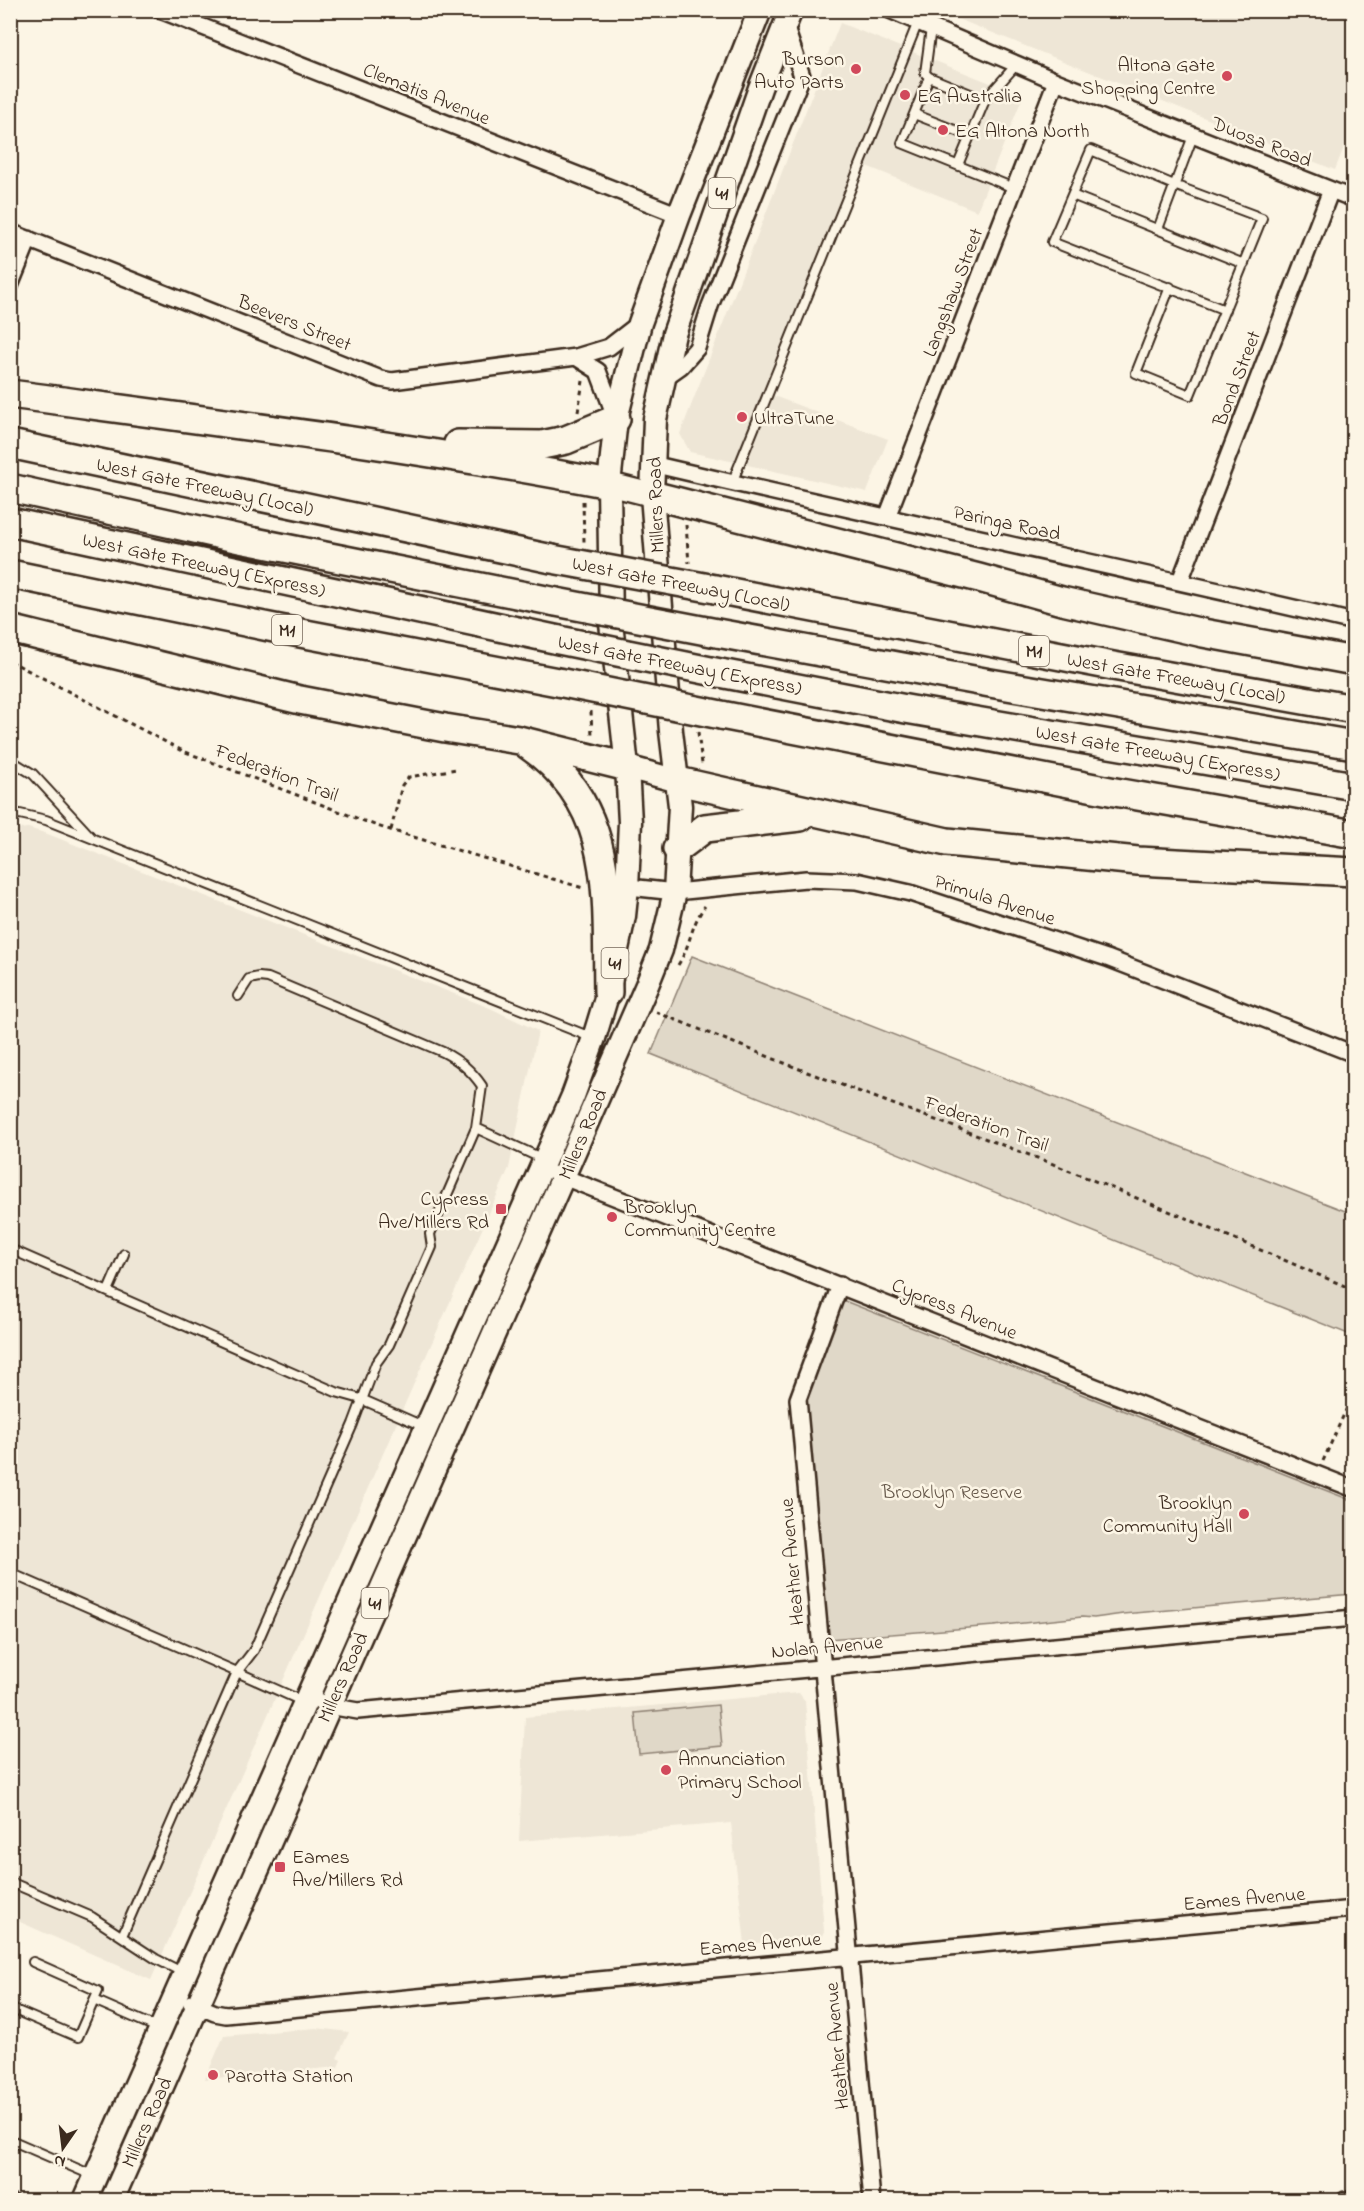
<svg xmlns="http://www.w3.org/2000/svg" width="1364" height="2211" font-family="'Indie Flower',sans-serif">
	<style>
		.built { fill: #eee6d6 }
		.green { fill: #e0d8c8; stroke: #8e8173; stroke-width: 1.5 }
		.lines { fill: none; stroke-linecap: round; stroke-linejoin: round }
		.lane-casing { stroke: #3b2a1e; stroke-width: 12 }
		.street-casing { stroke: #3b2a1e; stroke-width: 20 }
		.primary-casing { stroke: #3b2a1e; stroke-width: 27 }
		.highway-casing { stroke: #3b2a1e; stroke-width: 32 }
		.path { stroke: #3b2a1e; stroke-width: 3; stroke-dasharray: 4.5 4.5; stroke-linecap: butt }
		.lane { stroke: #fcf5e5; stroke-width: 8 }
		.street { stroke: #fcf5e5; stroke-width: 15 }
		.primary { stroke: #fcf5e5; stroke-width: 22 }
		.highway { stroke: #fcf5e5; stroke-width: 27 }
		.highway-bridge-casing { stroke: #3b2a1e; stroke-width: 32; stroke-linecap: butt }
		.highway-bridge { stroke: #fcf5e5; stroke-width: 27 }
		.poi-dot { fill: #d1495b; stroke: #fcf5e5; stroke-width: 2 }
		.labels { text-anchor: middle; stroke-width: 5; stroke-linejoin: round; paint-order: stroke }
		.shield { fill: #fcf5e5; stroke: #75675a; stroke-width: 1.5 }
		.shield-label { font-size: 18px; font-weight: bold; fill: #3b2a1e }
		.poi-label { font-size: 20px; fill: #3b2a1e; stroke: #fcf5e5; text-anchor: start }
		.street-label { font-size: 20px; fill: #3b2a1e; stroke: #fcf5e5 }
		.park-label { font-size: 20px; fill: #645648; stroke: #fcf5e5 }
	</style>
	<rect width="100%" height="100%" fill="#fcf5e5"/>
	<filter id="ink" filterUnits="userSpaceOnUse"><feTurbulence type="fractalNoise" baseFrequency=".0167" numOctaves="2"/><feDisplacementMap in="SourceGraphic" scale="12" xChannelSelector="R" yChannelSelector="G"/><feConvolveMatrix kernelMatrix="1 2 1 2 8 2 1 2 1" color-interpolation-filters="sRGB"/></filter>
	<g filter="url(#ink)">
		<path class="built" d="M938,11H1353V124L1335,170Z
			M840,23L1023,96L977,211L864,165L771,395L888,439L867,492L690,452L680,434Z
			M28,828L45,833L490,1008L538,1031L509,1168L151,1980L11,1918L10,830Z
			M799,1693L805,1701L824,1931L821,1938L745,1944L731,1823L519,1841L525,1717Z
			M316,2028L349,2032L337,2058L341,2060L338,2067L205,2079L224,2036Z"/>
		<path class="green" d="M692,956L1353,1214V1336L651,1054Z
			M837,1298L1353,1501V1594L1123,1614L1094,1618L1082,1617L994,1626L828,1639L806,1398Z
			M718,1705L722,1746L639,1754L635,1713Z"/>
		<g class="lines">
			<defs>
				<path id="lane" d="M931,28L925,73L929,77L985,100L1016,65
					M914,114L929,77
					M970,136L985,100
					M958,165L970,136L914,114L902,143L1014,188
					M1072,195L1244,264
					M1158,229L1193,136
					M1170,287L1136,373L1190,395L1262,218L1174,185L1091,150L1052,242L1225,310
					M732,483L918,22
					M10,760L33,774L91,837
					M10,815L20,814L46,820L593,1038
					M476,1128L543,1159
					M10,1249L336,1392L361,1399L425,1427
					M108,1291L124,1254
					M10,1573L237,1672L254,1650L353,1424L376,1363L389,1345L432,1247L430,1234L476,1128L482,1086C471,1070 460,1061 443,1052L268,978L259,977L249,979L238,996
					M10,1882L92,1917L156,1959L184,1973
					M122,1936L237,1672L302,1701
					M94,2000L158,2028
					M10,2008L78,2037L98,1991L33,1962
					M13,2141L94,2176
					M10,2198L16,2200"/>
				<path id="street" d="M160,10L679,215
					M890,10L1056,81L1354,199
					M10,232L381,379L392,381L576,357L609,347L640,323
					M10,286L29,239
					M576,357L598,371L615,416
					M664,378L681,366L697,348L710,306L802,76L785,25
					M652,464C885,519 1120,567 1354,622
					M887,517L1056,81
					M1180,581L1331,190
					M620,886L675,892L806,879L857,881L910,893L1107,958L1354,1054
					M556,1174L1354,1489
					M840,1285L798,1399L872,2200
					M307,1696L329,1706L358,1711L1354,1618
					M191,2003L215,2013L226,2015L1354,1909
					M1345,2200H1354"/>
				<path id="primary" d="M609,484L652,495
					M627,767L678,781
					M85,2200L573,1096L594,1038L608,992L624,916L627,887L630,822L627,767L611,623L609,484L616,419L640,323L679,215L760,10
					M112,2200L563,1177L647,985L661,950L675,892L680,806L671,731L652,495L655,419L674,334L760,88L791,10"/>
				<path id="highway" d="M10,394C210,421 411,446 609,484
					M10,444L552,559
					M458,444L542,445L566,440L616,419
					M10,488L240,539L556,602
					M652,495L979,578L1062,601L1203,633L1354,661
					M10,522L559,640
					M10,574L274,628L563,683
					M715,589L1113,666L1354,709
					M10,629L300,700L445,728L519,740L627,767
					M717,633L990,683L1354,745
					M720,673L906,709L1354,786
					M721,715L1115,792L1354,834
					M528,745C617,806 606,897 608,992
					M678,781L947,842L1138,861L1354,872
					M677,849L705,828L800,817"/>
			</defs>
			<use href="#lane" class="lane-casing"/>
			<use href="#street" class="street-casing"/>
			<use href="#primary" class="primary-casing"/>
			<use href="#highway" class="highway-casing"/>
			<path class="path" d="M578,412L583,381
				M583,501L584,542
				M686,525L689,563
				M10,661L183,751L377,826L583,888
				M591,711L592,737
				M698,732L702,764
				M391,830L402,785L409,777L456,769
				M678,965C691,945 690,926 705,906
				M656,1012L807,1072L1048,1162L1181,1216L1354,1290
				M1323,1461L1354,1392"/>
			<use href="#lane" class="lane"/>
			<use href="#street" class="street"/>
			<use href="#primary" class="primary"/>
			<use href="#highway" class="highway"/>
			<defs>
				<path id="highway-bridge" d="M552,559L715,589
					M556,602L717,633
					M559,640L720,673
					M563,683L721,715"/>
			</defs>
			<use href="#highway-bridge" class="highway-bridge-casing"/>
			<use href="#highway-bridge" class="highway-bridge"/>
		</g>
	</g>
	<g class="poi-dot">
		<circle cx="856" cy="69" r="6"/>
		<circle cx="1227" cy="76" r="6"/>
		<circle cx="905" cy="95" r="6"/>
		<circle cx="943" cy="130" r="6"/>
		<circle cx="742" cy="417" r="6"/>
		<rect x="495" y="1203" width="12" height="12" rx="3"/>
		<circle cx="612" cy="1217" r="6"/>
		<circle cx="1244" cy="1514" r="6"/>
		<circle cx="666" cy="1770" r="6"/>
		<rect x="274" y="1861" width="12" height="12" rx="3"/>
		<circle cx="213" cy="2075" r="6"/>
	</g>
	<g class="labels">
		<g class="shield">
			<rect x="708.5" y="178" width="27" height="30" rx="4.5"/>
			<rect x="272" y="615" width="30" height="30" rx="4.5"/>
			<rect x="1019" y="636" width="30" height="30" rx="4.5"/>
			<rect x="601.5" y="948" width="27" height="30" rx="4.5"/>
			<rect x="361.5" y="1588" width="27" height="30" rx="4.5"/>
		</g>
		<g class="shield-label">
			<text x="722" y="199">41</text>
			<text x="287" y="636">M1</text>
			<text x="1034" y="657">M1</text>
			<text x="615" y="969">41</text>
			<text x="375" y="1609">41</text>
		</g>
		<g class="poi-label">
			<text x="844" y="65" text-anchor="end">Burson<tspan x="844" dy="23">Auto Parts</tspan></text>
			<text x="1215" y="71" text-anchor="end">Altona Gate<tspan x="1215" dy="23">Shopping Centre</tspan></text>
			<text x="917" y="102">EG Australia</text>
			<text x="955" y="137">EG Altona North</text>
			<text x="754" y="424">UltraTune</text>
			<text x="489" y="1205" text-anchor="end">Cypress<tspan x="489" dy="23">Ave/Millers Rd</tspan></text>
			<text x="624" y="1213">Brooklyn<tspan x="624" dy="23">Community Centre</tspan></text>
			<text x="1232" y="1509" text-anchor="end">Brooklyn<tspan x="1232" dy="23">Community Hall</tspan></text>
			<text x="678" y="1765">Annunciation<tspan x="678" dy="23">Primary School</tspan></text>
			<text x="292" y="1863">Eames<tspan x="292" dy="23">Ave/Millers Rd</tspan></text>
			<text x="225" y="2082">Parotta Station</text>
		</g>
		<g class="street-label">
			<text transform="translate(427 93) rotate(22)" y="7">Clematis Avenue</text>
			<text transform="translate(1262 141) rotate(22)" y="7">Duosa Road</text>
			<text transform="translate(952 292) rotate(-69)" y="7">Langshaw Street</text>
			<text transform="translate(295 322) rotate(22)" y="7">Beevers Street</text>
			<text transform="translate(1236 378) rotate(-69)" y="7">Bond Street</text>
			<text transform="translate(205 486) rotate(12)" y="7">West Gate Freeway (Local)</text>
			<text transform="translate(655 505) rotate(-92)" y="7">Millers Road</text>
			<text transform="translate(1007 522) rotate(12)" y="7">Paringa Road</text>
			<text transform="translate(204 564) rotate(12)" y="7">West Gate Freeway (Express)</text>
			<text transform="translate(681 583) rotate(11)" y="7">West Gate Freeway (Local)</text>
			<text transform="translate(680 664) rotate(11)" y="7">West Gate Freeway (Express)</text>
			<text transform="translate(1176 677) rotate(10)" y="7">West Gate Freeway (Local)</text>
			<text transform="translate(1158 752) rotate(10)" y="7">West Gate Freeway (Express)</text>
			<text transform="translate(277 772) rotate(21)" y="7">Federation Trail</text>
			<text transform="translate(995 899) rotate(18)" y="7">Primula Avenue</text>
			<text transform="translate(987 1123) rotate(20)" y="7">Federation Trail</text>
			<text transform="translate(582 1134) rotate(-67)" y="7">Millers Road</text>
			<text transform="translate(955 1308) rotate(22)" y="7">Cypress Avenue</text>
			<text transform="translate(791 1562) rotate(-95)" y="7">Heather Avenue</text>
			<text transform="translate(827 1646) rotate(-5)" y="7">Nolan Avenue</text>
			<text transform="translate(342 1677) rotate(-66)" y="7">Millers Road</text>
			<text transform="translate(1244 1898) rotate(-5)" y="7">Eames Avenue</text>
			<text transform="translate(760 1943) rotate(-5)" y="7">Eames Avenue</text>
			<text transform="translate(836 2046) rotate(-95)" y="7">Heather Avenue</text>
			<text transform="translate(146 2122) rotate(-66)" y="7">Millers Road</text>
		</g>
		<g class="park-label">
			<text x="952" y="1498">Brooklyn Reserve</text>
		</g>
	</g>
	<rect width="1364" height="2211" fill="none" stroke="#fcf5e5" stroke-width="36"/>
	<rect x="18" y="18" width="1328" height="2175" fill="none" stroke="#3b2a1e" stroke-width="2" filter="url(#ink)"/>
	<g transform="translate(63 2148) rotate(194)" stroke="#fcf5e5" stroke-width="4.5" paint-order="stroke">
	<path d="M0-4.5L10 22L0 15L-10 22Z" fill="#3b2a1e"/>
	<text y="-9" font-size="16" font-weight="bold" text-anchor="middle" fill="#3b2a1e">N</text>
	</g>
</svg>
